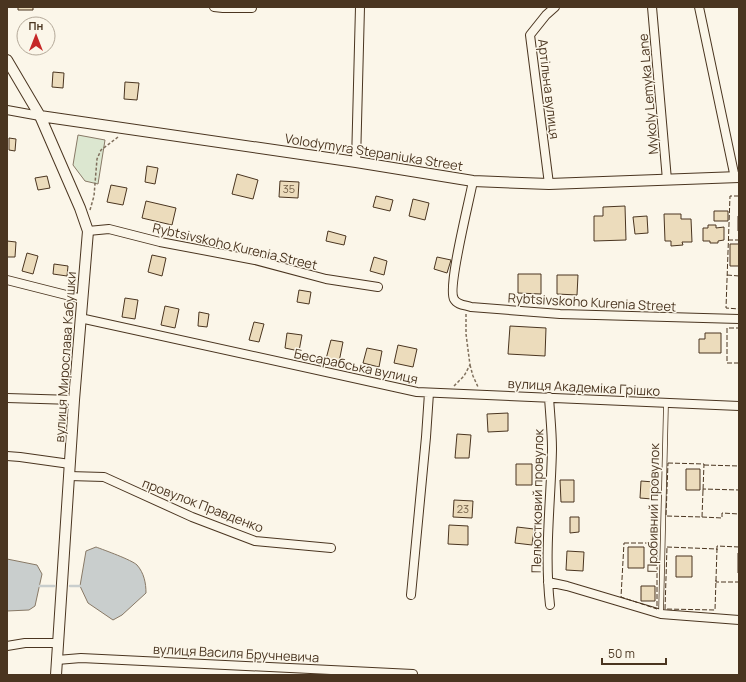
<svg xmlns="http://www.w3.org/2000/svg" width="746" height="682" font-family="Manrope,sans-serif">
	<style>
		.green { fill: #dce7d0; stroke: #887966 }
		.water { fill: #c9cecd; stroke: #887966 }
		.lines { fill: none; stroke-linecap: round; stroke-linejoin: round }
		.stream { stroke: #c9cecd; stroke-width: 2.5 }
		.building { fill: #ecdcbc; stroke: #4a3520 }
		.service-casing { stroke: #4a3520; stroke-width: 5.5 }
		.minor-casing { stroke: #4a3520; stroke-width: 10 }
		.tertiary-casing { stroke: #4a3520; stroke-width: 12 }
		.path { stroke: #7f6f5c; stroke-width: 1.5; stroke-dasharray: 3 2; stroke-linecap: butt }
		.service { stroke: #fbf6e9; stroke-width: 4 }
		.minor { stroke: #fbf6e9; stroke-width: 8 }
		.tertiary { stroke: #fbf6e9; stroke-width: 10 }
		.fence { stroke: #4a3520; stroke-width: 1; stroke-dasharray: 5 2; stroke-linecap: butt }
		.labels { text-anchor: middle; stroke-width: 3; stroke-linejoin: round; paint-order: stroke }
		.number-label { font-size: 11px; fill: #725f47 }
		.street-label { font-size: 13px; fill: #4a3520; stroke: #fbf6e9 }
	</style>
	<rect width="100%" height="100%" fill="#fbf6e9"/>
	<path class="green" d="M78,135L105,140L98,184L85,181L73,165Z"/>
	<path class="water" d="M96,547C104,550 132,560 137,565C144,573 146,583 146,593L122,615L113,620L88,603L80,586L86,551Z
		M7,559L37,565L42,574L35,606L29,610L7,611Z"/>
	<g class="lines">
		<path class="stream" d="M39,586H54
			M70,586H80"/>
	</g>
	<path class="building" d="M18,7H33V10H18Z
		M53,72L64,73L63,88L52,87Z
		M125,82L139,83L137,100L124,99Z
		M9,138L16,139L15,151L9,150Z
		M147,166L158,168L155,184L145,182Z
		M237,174L258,180L253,199L232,194Z
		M47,176L50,188L38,190L35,178Z
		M280,181L299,182L298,198L279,197Z
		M111,185L127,188L123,205L107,202Z
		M376,196L393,200L390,211L373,207Z
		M413,199L429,203L425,220L409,216Z
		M146,201L176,208L172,225L142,218Z
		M625,206L626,240L594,241V216H603V207Z
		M714,211H728V221H714Z
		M664,214H681V219H691L692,242H682L683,245L671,246V241H665Z
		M647,216L648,233L635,234L633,217Z
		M738,216H739V231H738Z
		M708,225H716V228L724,227V240L718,241V243H710V241H703V228H708Z
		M328,231L346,236L344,245L326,241Z
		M7,241L16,242L15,257H7Z
		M730,244H739V266H730Z
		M27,253L38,256L33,274L22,271Z
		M152,255L166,258L162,276L148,272Z
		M374,257L387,261L384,275L370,271Z
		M437,257L451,260L447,273L434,269Z
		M54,264L68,266L67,276L53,274Z
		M518,274H541V294L518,293Z
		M557,275H578L577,295L557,294Z
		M299,290L311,292L309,304L297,302Z
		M125,298L138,300L135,319L122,317Z
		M165,306L179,309L175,328L161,325Z
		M199,312L209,314L207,327L198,326Z
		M254,322L264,324L259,342L249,340Z
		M510,326L546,328L545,356L508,354Z
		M287,333L302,335L299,351L285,348Z
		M705,333H721V353H699V339H705Z
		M331,340L343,342L339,362L326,359Z
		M398,345L417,349L413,367L394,363Z
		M367,348L382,351L379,367L363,363Z
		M508,413V431L488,432L487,414Z
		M457,434L471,435L469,458H455Z
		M516,464H532V485H516Z
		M686,469H700V490H686Z
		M560,480H574V502H561Z
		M641,481L654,482L652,499L640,498Z
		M454,500L473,501L472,518L453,517Z
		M570,517H579V532L570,533Z
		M449,525L468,526V545L448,544Z
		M517,527L534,529L532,545L515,543Z
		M628,547H644V568H628Z
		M567,551L584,552L583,571L566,570Z
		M738,553H739V573H738Z
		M676,556H692V577H676Z
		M641,586H655V601H641Z"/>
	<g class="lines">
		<defs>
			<path id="service" d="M661,614L666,403"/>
			<path id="minor" d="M214,7L223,8H252
				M652,7L667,180
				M699,7L735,178
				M7,110L40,116
				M356,162L360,7
				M473,181C470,198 447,288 454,299C457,305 465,305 471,307L560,314L739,319
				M549,184L530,35L546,15L555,7
				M88,231L109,229L160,242L255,260L326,279L378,287
				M7,280L82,299
				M80,318L417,392L739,406
				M549,397C550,414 552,432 552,449C551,501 544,553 550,605
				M7,398L74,400
				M7,456L20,457L70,464
				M69,476L104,477L192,517L255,541L331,548
				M548,582L567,586L661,614L739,620
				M411,595L426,437L429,393
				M7,646L25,643H58
				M57,660L81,658L413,674V675"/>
			<path id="tertiary" d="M7,60L40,116L80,208L88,231L74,400L56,675
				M40,116L356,162L473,181L549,184L739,177"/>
		</defs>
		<use href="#service" class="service-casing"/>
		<use href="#minor" class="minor-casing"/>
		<use href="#tertiary" class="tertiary-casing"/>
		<path class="path" d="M90,210L94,196L97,159L101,150L118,137
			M470,365L473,376L478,387
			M454,386L464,376L470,365L466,334V313"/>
		<use href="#service" class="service"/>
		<use href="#minor" class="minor"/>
		<use href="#tertiary" class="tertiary"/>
		<path class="fence" d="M739,196H730L726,308L739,309
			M728,240H739
			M727,275L739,276
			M727,328V363H739
			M729,328H739
			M668,463L704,464L702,517L666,516Z
			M704,465L739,466
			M703,491V489L739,490
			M702,517L722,518V513L739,514
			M624,543H657V609L621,597Z
			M667,547L717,549L715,610L665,609Z
			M717,550V546L739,547
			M716,580V582H739"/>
	</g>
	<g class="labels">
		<g class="number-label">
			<text x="289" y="193">35</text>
			<text x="463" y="513">23</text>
		</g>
		<g class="street-label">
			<text transform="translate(549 89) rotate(83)" y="5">Артільна вулиця</text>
			<text transform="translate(648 94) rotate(-95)" y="5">Mykoly Lemyka Lane</text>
			<text transform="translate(374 152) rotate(9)" y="5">Volodymyra Stepaniuka Street</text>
			<text transform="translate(235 246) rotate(13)" y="5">Rybtsivskoho Kurenia Street</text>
			<text transform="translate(592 302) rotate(3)" y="5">Rybtsivskoho Kurenia Street</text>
			<text transform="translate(65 357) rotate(-86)" y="5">вулиця Мирослава Кабушки</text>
			<text transform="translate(356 366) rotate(12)" y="5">Бесарабська вулиця</text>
			<text transform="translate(584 387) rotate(3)" y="5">вулиця Академіка Грішко</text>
			<text transform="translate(537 501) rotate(-89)" y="5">Пелюстковий провулок</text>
			<text transform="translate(203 505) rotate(21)" y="5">провулок Правденко</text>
			<text transform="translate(653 508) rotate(-89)" y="5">Пробивний провулок</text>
			<text transform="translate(236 653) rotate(3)" y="5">вулиця Василя Бручневича</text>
		</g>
	</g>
	<rect width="746" height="682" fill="none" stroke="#4a3520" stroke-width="16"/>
	<g transform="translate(36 36)"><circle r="19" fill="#fbf6e9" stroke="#b4a999"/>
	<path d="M0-3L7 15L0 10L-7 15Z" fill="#c62828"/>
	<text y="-6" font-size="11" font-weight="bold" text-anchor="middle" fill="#4a3520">Пн</text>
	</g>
	<path d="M602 658v6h64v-6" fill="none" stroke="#4a3520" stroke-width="2"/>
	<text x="608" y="658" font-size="12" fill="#4a3520" stroke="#fbf6e9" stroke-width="3" paint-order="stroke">50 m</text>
</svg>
